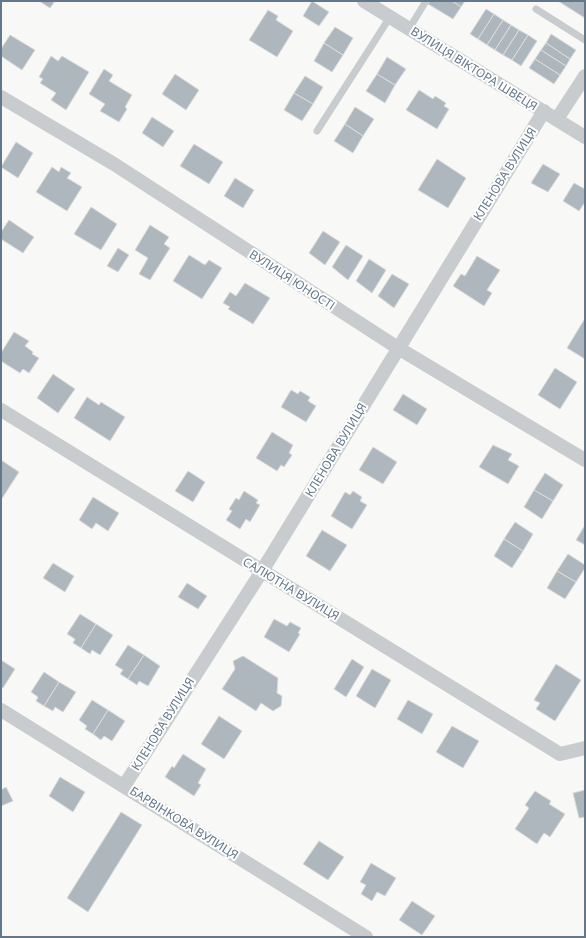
<svg xmlns="http://www.w3.org/2000/svg" width="586" height="938" font-family="'Noto Sans',sans-serif">
	<style>
		.building { fill: #aeb7bd; stroke: #dadad8 }
		.lines { fill: none; stroke-linecap: round; stroke-linejoin: round }
		.service { stroke: #c8cccf; stroke-width: 7 }
		.minor { stroke: #c8cccf; stroke-width: 14 }
		.labels { text-anchor: middle; stroke-width: 4; stroke-linejoin: round; paint-order: stroke }
		.street-label { font-size: 12px; fill: #657889; stroke: #fff }
	</style>
	<rect width="100%" height="100%" fill="#f8f9f6"/>
	<path class="building" d="M39,1H55L50,8Z
		M312,1L329,12L319,26L303,16Z
		M430,1H452L461,7L453,19L428,4Z
		M452,1H465L461,7Z
		M558,1H585V18Z
		M486,9L494,14L478,39L470,34Z
		M268,10L278,16L276,20L293,31L277,57L249,40Z
		M494,14L503,20L487,45L478,39Z
		M503,20L511,25L495,50L487,45Z
		M511,25L519,30L503,55L495,50Z
		M335,27L353,38L343,55L324,43Z
		M519,30L528,35L512,60L503,55Z
		M551,34L576,50L570,59L546,43Z
		M10,35L35,50L22,70L1,56V49Z
		M528,35L537,41L521,66L512,60Z
		M324,43L343,55L332,72L314,61Z
		M546,43L570,59L566,66L541,50Z
		M541,50L566,66L560,75L535,59Z
		M51,56L58,61L62,56L89,72L66,110L51,100L56,93L40,83L43,79L39,77Z
		M387,57L406,69L395,85L377,74Z
		M535,59L560,75L554,84L529,68Z
		M104,69L113,75L109,81L132,95L125,107L127,109L119,122L100,111L105,104L89,94Z
		M175,74L199,90L186,110L162,94Z
		M377,74L395,85L385,103L366,91Z
		M305,76L323,87L313,104L294,93Z
		M419,90L433,99L435,96L446,103L444,106L449,109L437,129L406,110Z
		M294,93L313,104L302,121L284,110Z
		M355,107L374,119L363,136L345,124Z
		M152,117L174,131L163,147L142,133Z
		M345,124L363,136L353,153L334,141Z
		M16,142L33,153L18,178L1,167Z
		M194,144L223,162L209,184L180,166Z
		M437,159L466,178L448,208L418,190Z
		M543,164L560,174L548,192L531,183Z
		M52,167L59,172L61,167L71,173L67,178L82,187L67,211L36,192Z
		M235,178L254,190L243,208L224,196Z
		M574,183L585,189V202L579,211L563,201Z
		M91,207L117,224L101,250L74,234Z
		M9,220L34,237L23,253L1,239V232Z
		M150,225L169,237L164,244L170,248L150,280L139,274L148,258L135,250Z
		M323,231L340,242L325,265L309,253Z
		M346,245L363,256L348,280L332,267Z
		M118,248L129,255L118,272L107,266Z
		M189,255L205,265L209,260L222,268L202,299L173,281Z
		M477,256L500,270L487,290L492,293L484,306L453,286L461,274L465,276Z
		M369,259L386,270L372,293L356,281Z
		M392,274L409,284L394,308L378,296Z
		M245,283L270,298L253,324L228,309L230,307L223,303L230,292L236,296Z
		M584,320L585,321V359L567,348Z
		M14,332L29,341L25,346L33,352L32,354L39,358L29,373L23,369L20,373L1,361V353Z
		M555,368L577,382L560,409L538,395Z
		M53,374L75,389L58,413L37,398Z
		M291,390L298,394L300,391L310,397L308,401L316,406L306,422L281,407Z
		M403,394L427,409L417,425L393,410Z
		M87,397L99,405L101,402L125,417L110,441L74,418Z
		M272,432L293,445L289,453L292,455L284,467L281,465L277,471L256,458Z
		M493,445L512,454L508,460L519,466L508,484L479,467Z
		M373,447L397,462L383,484L359,470Z
		M1,460L19,472L1,500Z
		M188,471L205,482L193,502L175,491Z
		M545,473L563,485L553,501L534,490Z
		M534,490L553,501L542,519L524,507Z
		M244,491L258,500L256,503L260,505L250,522L246,519L240,529L226,520L232,511L229,509L236,498L239,500Z
		M353,491L362,497L360,501L367,505L352,529L331,516L345,492L350,495Z
		M93,497L119,513L108,531L96,523L92,529L79,520Z
		M515,522L533,534L523,551L504,539Z
		M585,525V545L576,540Z
		M322,530L347,545L330,571L306,556Z
		M504,539L523,551L512,568L494,556Z
		M568,554L585,565V568L576,582L557,571Z
		M53,563L74,576L65,592L43,578Z
		M557,571L576,582L565,599L547,588Z
		M187,583L207,596L198,609L178,597Z
		M80,614L96,624L81,648L73,643L75,639L67,634Z
		M274,619L287,626L290,622L301,628L298,633L300,634L289,652L264,637Z
		M96,624L113,635L100,655L92,650L90,654L81,648Z
		M128,645L144,655L128,679L120,674L123,670L115,665Z
		M144,655L160,666L148,686L139,681L137,685L128,679Z
		M243,656L278,678L277,693L282,696L281,706L273,711L261,703L256,711L222,689L235,669L233,661Z
		M352,659L364,667L346,697L334,689Z
		M1,660L15,669L3,688L1,687Z
		M556,664L581,680L555,721L536,709L540,703L534,700Z
		M372,669L391,680L375,708L356,696Z
		M44,672L59,682L44,706L36,701L38,697L31,692Z
		M59,682L76,692L63,712L55,707L53,711L44,706Z
		M92,700L108,710L93,734L85,729L87,726L79,720Z
		M408,700L433,714L422,734L397,719Z
		M108,710L125,721L112,741L104,736L101,740L93,734Z
		M219,716L242,731L224,759L201,744Z
		M452,726L479,741L463,768L436,752Z
		M183,754L206,769L198,783L201,785L194,796L165,777L172,766L174,768Z
		M60,777L85,792L73,812L49,796Z
		M584,786H585V817L579,818L573,793L585,790Z
		M6,787L13,801L1,806V790Z
		M535,791L551,801L549,804L565,814L550,837L544,833L537,844L515,829L529,808L525,805Z
		M121,812L142,825L88,912L67,898Z
		M319,841L344,857L328,880L303,864Z
		M371,863L396,878L385,896L377,892L372,901L361,894L366,885L360,882Z
		M412,901L435,916L422,935L399,920Z"/>
	<g class="lines">
		<path class="service" d="M536,9L585,40
			M409,29L426,1
			M317,131L390,17"/>
		<path class="minor" d="M364,1L585,137
			M1,97L114,164L398,348L585,460
			M557,119L585,76
			M1,410L560,754L585,748
			M1,710L366,937
			M124,786L262,571L544,111"/>
	</g>
	<g class="labels">
		<g class="street-label">
			<text transform="translate(474 69) rotate(32)" y="4">ВУЛИЦЯ ВІКТОРА ШВЕЦЯ</text>
			<text transform="translate(505 174) rotate(-58)" y="4">КЛЕНОВА ВУЛИЦЯ</text>
			<text transform="translate(292 280) rotate(33)" y="4">ВУЛИЦЯ ЮНОСТІ</text>
			<text transform="translate(336 450) rotate(-59)" y="4">КЛЕНОВА ВУЛИЦЯ</text>
			<text transform="translate(291 589) rotate(31)" y="4">САЛЮТНА ВУЛИЦЯ</text>
			<text transform="translate(163 724) rotate(-58)" y="4">КЛЕНОВА ВУЛИЦЯ</text>
			<text transform="translate(184 823) rotate(32)" y="4">БАРВІНКОВА ВУЛИЦЯ</text>
		</g>
	</g>
	<rect width="586" height="938" fill="none" stroke="#657889" stroke-width="4"/>
</svg>
